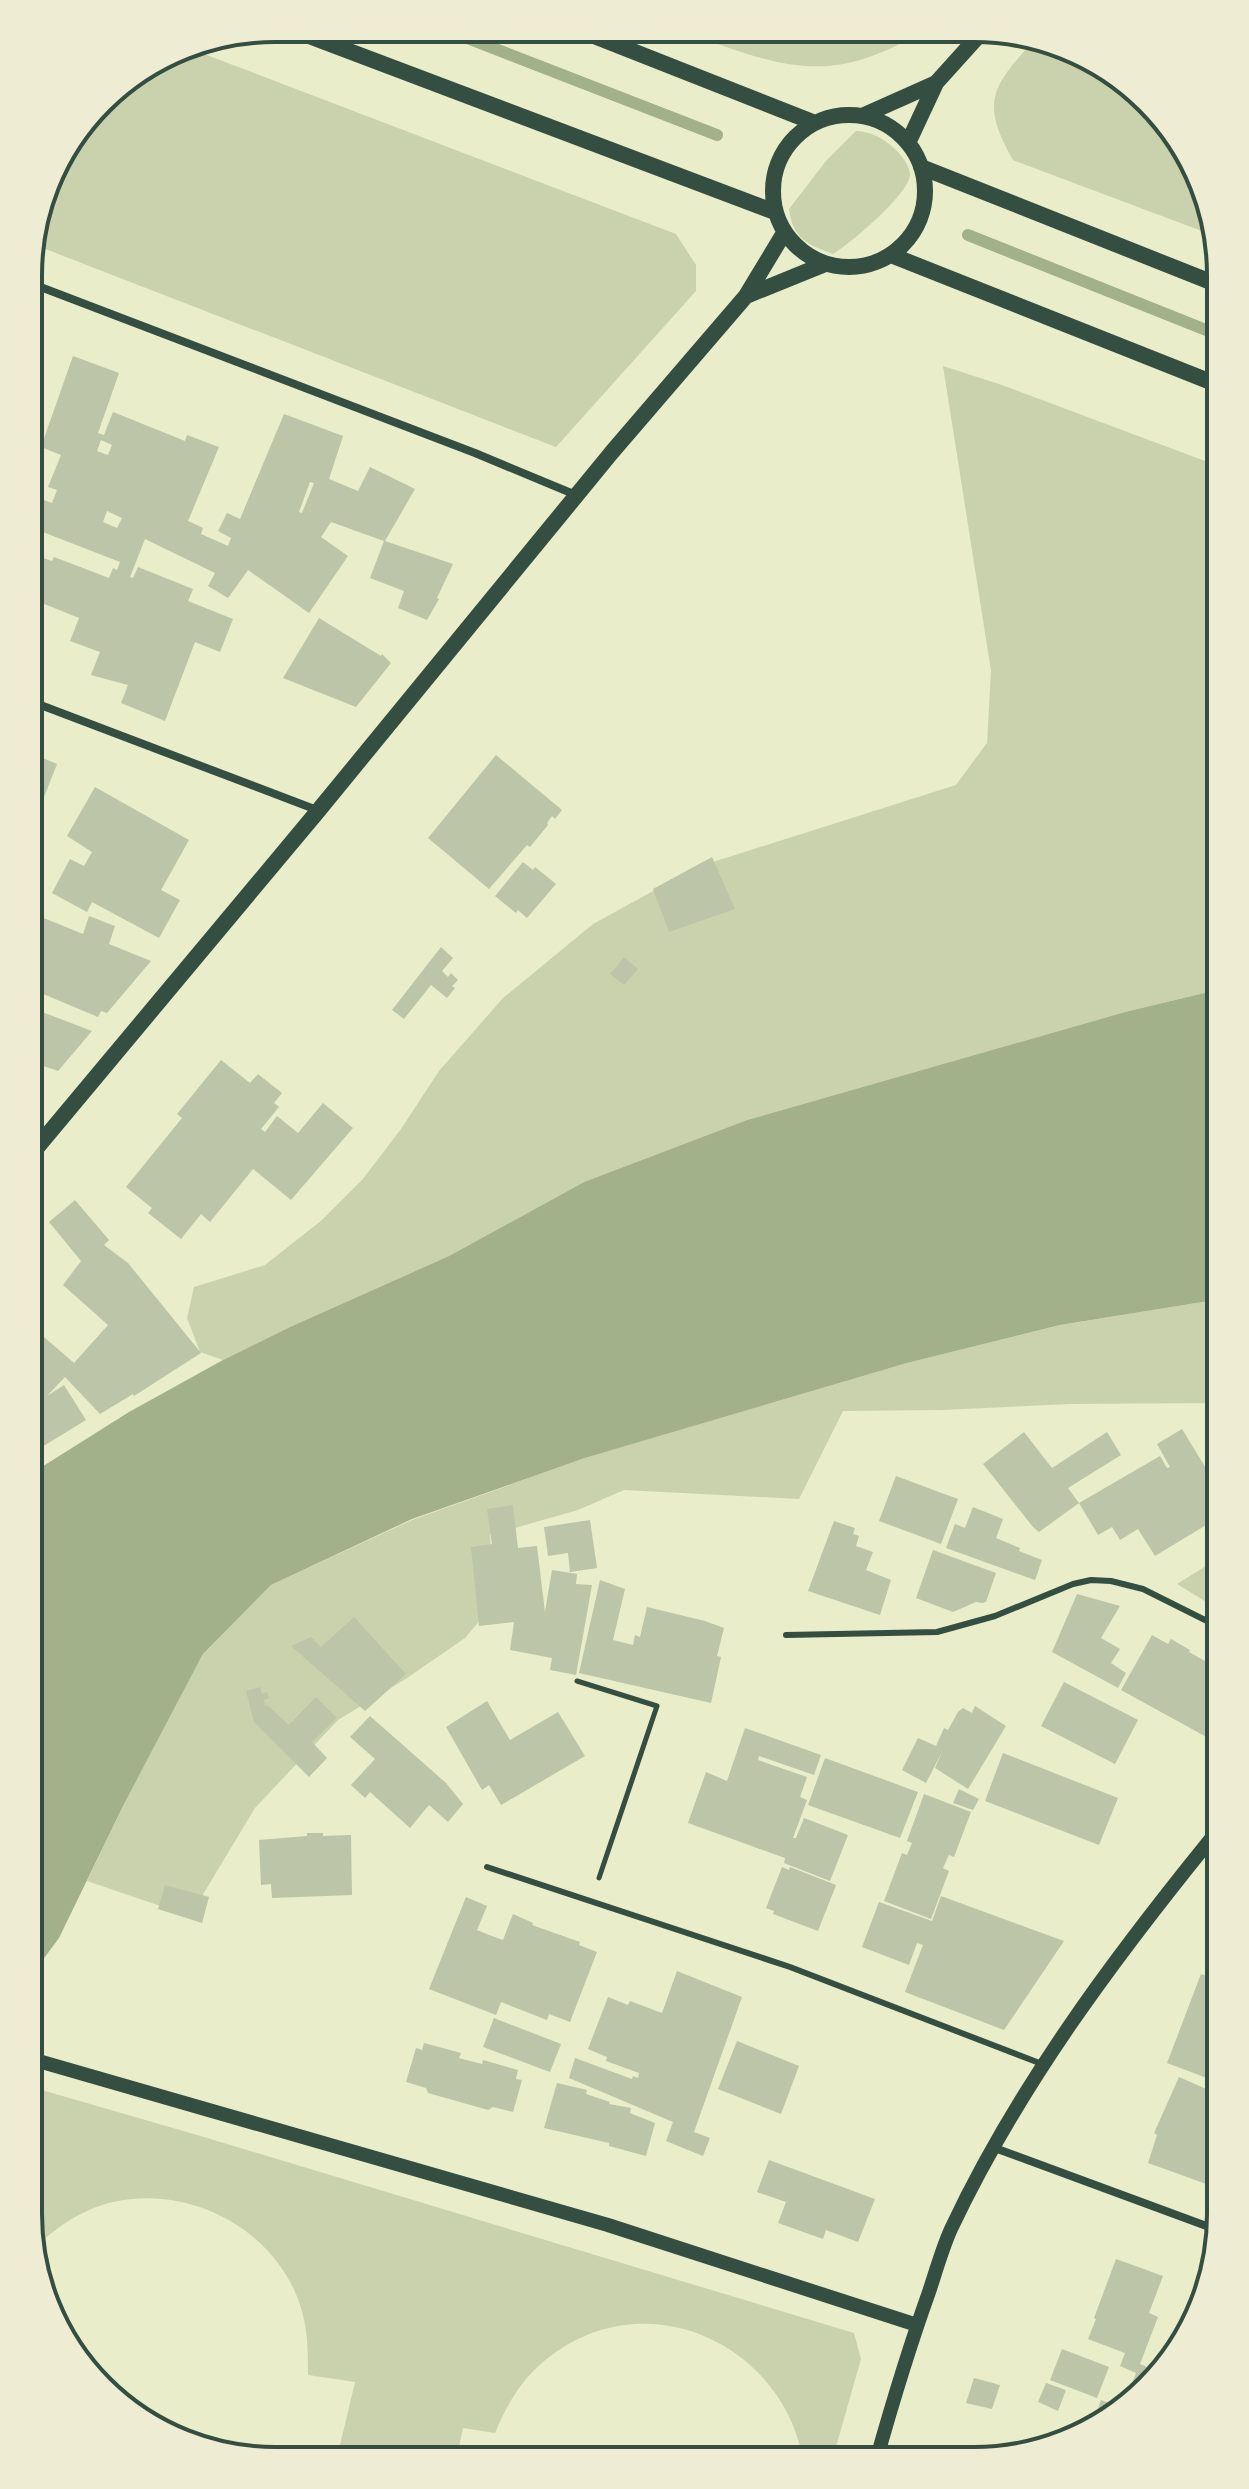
<svg xmlns="http://www.w3.org/2000/svg" width="1249" height="2489" font-family="'DejaVu Sans',sans-serif">
	<style>
		.green { fill: #cad2ad }
		.water { fill: #a3b18a }
		.lines { fill: none; stroke-linecap: round; stroke-linejoin: round }
		.stream { stroke: #a3b18a; stroke-width: 12 }
		.building { fill: #bcc5a7; fill-rule: evenodd }
		.path { stroke: #344e41; stroke-width: 5 }
		.service { stroke: #344e41; stroke-width: 6 }
		.minor { stroke: #344e41; stroke-width: 8 }
		.tertiary { stroke: #344e41; stroke-width: 14 }
		.secondary { stroke: #344e41; stroke-width: 16 }
		.rim { fill: none; stroke: #344e41; stroke-width: 4 }
	</style>
	<rect width="100%" height="100%" fill="#e9edc9"/>
	<path class="green" d="M681,31L920,32C827,90 775,64 681,31Z
		M1035,39L1137,90L1208,196L1215,236L1013,160C979,101 993,86 1035,39Z
		M183,46L676,234L696,265V291L556,447L30,243L54,165L112,90Z
		M856,131C872,132 883,138 895,149C901,155 910,165 910,175C909,194 850,244 833,254C807,244 793,239 789,209L826,161Z
		M943,366L999,384L1221,467V989L1125,1012L747,1120L584,1182L449,1256L290,1327L223,1360L200,1352L187,1318L194,1287L265,1265L322,1220L362,1180L401,1129L439,1071L503,998L593,924L697,867L956,785L987,743L991,671Z
		M1221,1299V1403L1070,1404L941,1410L843,1411L799,1499L624,1490L578,1510L490,1535L494,1604L465,1638L407,1678L338,1720L255,1808L190,1916L87,1881L123,1806L203,1654L271,1585L412,1520L585,1458L907,1363L1060,1325Z
		M1214,1561L1221,1571V1611L1177,1584Z
		M28,2086L204,2137L854,2333L861,2359L832,2461L803,2460C783,2345 649,2282 552,2355C524,2375 508,2402 495,2433L463,2428L457,2456L473,2460L406,2459L340,2445L355,2382L308,2375C308,2355 308,2335 303,2315C283,2235 197,2186 118,2201C85,2207 58,2226 34,2248L28,2214Z"/>
	<path class="water" d="M1221,989V1299L1060,1325L907,1363L585,1458L412,1519L271,1585L203,1654L123,1806L59,1938L28,1980L29,1475L129,1412L223,1360L290,1327L449,1256L584,1182L747,1120L1125,1012Z"/>
	<g class="lines">
		<path class="stream" d="M444,29L717,135
			M968,235L1221,336"/>
	</g>
	<path class="building" d="M73,356L119,373L98,433L104,435L113,412L185,441L187,435L219,447L188,521L203,528L201,534L228,546L231,538L218,531L227,513L240,519L284,414L343,436L329,479L358,491L370,467L415,489L385,541L453,564L437,598L439,599L427,620L398,608L404,591L370,578L384,541L331,522L321,537L348,556L309,613L248,570L228,598L208,586L215,573L145,539L130,577L133,578L138,567L193,589L188,601L233,619L220,652L195,642L165,721L121,703L128,685L91,675L100,652L70,641L79,618L37,601L30,618V541L42,546L38,556L52,561L54,557L109,578L113,568L117,570L120,562L30,527V495L52,503L57,490L48,487L61,455L41,447ZM101,440L112,445L108,455L97,451ZM310,482L314,483L302,513L299,512ZM107,511L122,518L117,528L103,522Z
		M319,618L381,656L382,654L391,663L356,707L283,678Z
		M30,753L57,764L30,833L35,835L32,844H29Z
		M496,755L562,810L555,819L552,816L547,823L548,825L530,847L527,845L489,889L428,838Z
		M95,787L189,840L161,890L180,900L159,938L92,902L87,912L52,893L70,859L84,866L92,852L67,836Z
		M712,857L735,909L669,932L653,889Z
		M523,862L533,870L535,867L556,884L527,918L518,910L516,913L495,896Z
		M29,867L41,872L29,900Z
		M29,912L83,934L89,916L115,926L109,944L151,961L107,1013L101,1011L98,1017L29,988Z
		M441,947L453,958L442,971L448,977L451,973L458,980L452,986L455,988L447,998L431,985L404,1019L392,1010Z
		M624,957L638,969L624,985L610,974Z
		M29,1007L92,1031L58,1071L29,1061Z
		M221,1060L250,1083L258,1074L282,1093L274,1103L279,1107L261,1129L265,1132L277,1116L298,1133L323,1103L353,1128L291,1200L253,1169L210,1222L201,1214L181,1239L148,1213L152,1208L126,1187L182,1118L177,1114Z
		M75,1200L109,1240L104,1245L128,1263L201,1353L134,1396L133,1394L100,1414L65,1377L47,1396L64,1385L86,1420L37,1450L29,1442V1324L74,1363L108,1325L63,1285L81,1261L49,1222Z
		M1182,1429L1215,1483L1220,1480L1207,1457L1221,1448V1516L1155,1556L1138,1529L1120,1540L1112,1527L1098,1535L1079,1503L1160,1456L1167,1468L1170,1467L1157,1444Z
		M1024,1432L1052,1468L1107,1432L1121,1455L1068,1488L1079,1503L1039,1532L1033,1527L983,1464Z
		M896,1476L958,1499L941,1544L879,1521Z
		M513,1505L518,1548L537,1546L545,1612L552,1570L577,1574L576,1584L592,1585L576,1675L550,1670L552,1658L510,1650L514,1622L479,1626L471,1547L492,1544L487,1509Z
		M973,1507L1003,1519L996,1538L1020,1548L1019,1551L1042,1560L1035,1580L946,1548L955,1524L965,1528Z
		M590,1520L597,1568L570,1572L568,1553L548,1556L544,1527Z
		M834,1521L855,1528L853,1534L859,1536L856,1546L873,1552L866,1570L891,1580L880,1615L808,1591Z
		M933,1550L996,1573L986,1602L982,1603L976,1602L953,1612L916,1598Z
		M600,1580L625,1589L613,1640L633,1645L635,1635L640,1637L647,1607L705,1621L724,1628L717,1656L721,1657L711,1703L579,1673Z
		M1077,1594L1120,1606L1101,1638L1120,1649L1111,1663L1126,1673L1118,1688L1052,1652Z
		M354,1617L406,1674L365,1711L291,1646L311,1637L321,1647Z
		M1152,1635L1168,1644L1171,1639L1190,1650L1189,1652L1221,1670V1745L1121,1690Z
		M1064,1682L1138,1720L1115,1764L1041,1726Z
		M260,1687L262,1694L267,1692L269,1698L264,1700L265,1707L267,1705L289,1725L316,1697L337,1718L312,1742L327,1758L309,1777L254,1722L246,1691Z
		M487,1701L510,1740L558,1712L585,1756L501,1805L489,1785L482,1790L446,1727Z
		M975,1706L1006,1726L968,1789L935,1768L942,1752L926,1783L902,1770L918,1738L936,1746L944,1728L948,1730L958,1712L963,1708L972,1713Z
		M370,1716L446,1783L463,1804L448,1822L429,1805L410,1828L370,1792L365,1798L351,1785L375,1759L350,1737Z
		M745,1728L821,1755L814,1775L759,1756L758,1760L807,1777L800,1797L807,1800L793,1838H796L804,1818L848,1835L830,1881L784,1863L785,1858L688,1823L706,1772L727,1781Z
		M1003,1753L1118,1798L1099,1845L985,1801Z
		M825,1758L918,1792L900,1838L808,1805Z
		M959,1789L979,1799L973,1810L953,1803Z
		M924,1794L971,1812L954,1857L949,1855L943,1868L949,1871L931,1919L884,1901L902,1853L907,1855L912,1843L907,1841Z
		M307,1833H323V1836L351,1835L352,1895L272,1898L271,1884L261,1885L259,1840L307,1836Z
		M782,1867L789,1870L790,1867L836,1885L818,1931L773,1914L774,1911L766,1908Z
		M165,1885L209,1897L202,1923L158,1909Z
		M941,1896L1064,1941L1004,2030L905,1992L923,1945L917,1943L909,1965L862,1947L879,1902L932,1921Z
		M466,1897L487,1906L477,1930L489,1935L503,1940L513,1914L533,1923L532,1925L580,1942L579,1945L597,1952L570,2022L549,2014L547,2020L501,2002L496,2015L429,1989Z
		M677,1971L742,1997L694,2132L710,2138L703,2156L666,2141L673,2122L569,2078L575,2058L632,2079L633,2076L638,2078L639,2073L606,2061L607,2057L588,2049L608,1997L628,2005L630,2001L662,2013Z
		M1201,1974L1221,1981L1220,2083L1167,2063Z
		M494,2018L561,2044L550,2072L483,2047Z
		M737,2041L799,2066L781,2114L718,2089Z
		M424,2043L461,2053L459,2058L482,2064L483,2060L518,2070L516,2079L522,2080L513,2112L493,2107L488,2110L428,2093L426,2088L406,2082L416,2048L422,2050Z
		M1179,2077L1220,2095V2162L1212,2186L1148,2163L1157,2135L1154,2133Z
		M557,2083L587,2090L586,2094L610,2102L609,2104L631,2108L630,2113L655,2123L646,2156L609,2146V2143L544,2128Z
		M769,2160L875,2199L858,2242L826,2230L823,2239L778,2223L786,2202L757,2192Z
		M1116,2259L1163,2276L1149,2313L1158,2317L1140,2364L1161,2373L1112,2419L1091,2429L1101,2400L1123,2408L1136,2373L1120,2366L1125,2353L1088,2339L1096,2319L1094,2318Z
		M1062,2349L1109,2367L1097,2398L1050,2380Z
		M974,2378L1000,2385L992,2409L966,2403Z
		M1046,2383L1066,2390L1058,2411L1038,2402Z"/>
	<g class="lines">
		<path class="path" d="M577,1681L657,1706L599,1878"/>
		<path class="service" d="M786,1635L937,1632L995,1616L1073,1584L1091,1580L1111,1581L1143,1589L1221,1628
			M487,1867L790,1967L1042,2064"/>
		<path class="minor" d="M30,283L475,453L576,495
			M30,701L317,810
			M29,1128L47,1135
			M992,2147L1220,2231"/>
		<path class="tertiary" d="M28,2058L608,2225L917,2325
			M876,2461C892,2404 909,2348 929,2292C936,2271 942,2249 951,2229C1018,2087 1112,1961 1210,1840L1221,1831"/>
		<path class="secondary" d="M288,28L775,212
			M579,30L815,123
			M773 191a76 76 0 1 1 152 0a76 76 0 1 1-152 0Z
			M862,116L936,83
			M908,143L936,83L982,32
			M921,167L1221,286
			M891,255L1221,386
			M746,296L825,264
			M29,1157L318,811L612,452L746,296L784,233"/>
	</g>
	<path d="M0 0H1249V2489H0ZM275 42H974A233 233 0 0 1 1207 275V2214A233 233 0 0 1 974 2447H275A233 233 0 0 1 42 2214V275A233 233 0 0 1 275 42Z" fill="#eeecd3" fill-rule="evenodd"/>
	<path class="rim" d="M275 42H974A233 233 0 0 1 1207 275V2214A233 233 0 0 1 974 2447H275A233 233 0 0 1 42 2214V275A233 233 0 0 1 275 42Z"/>
</svg>
